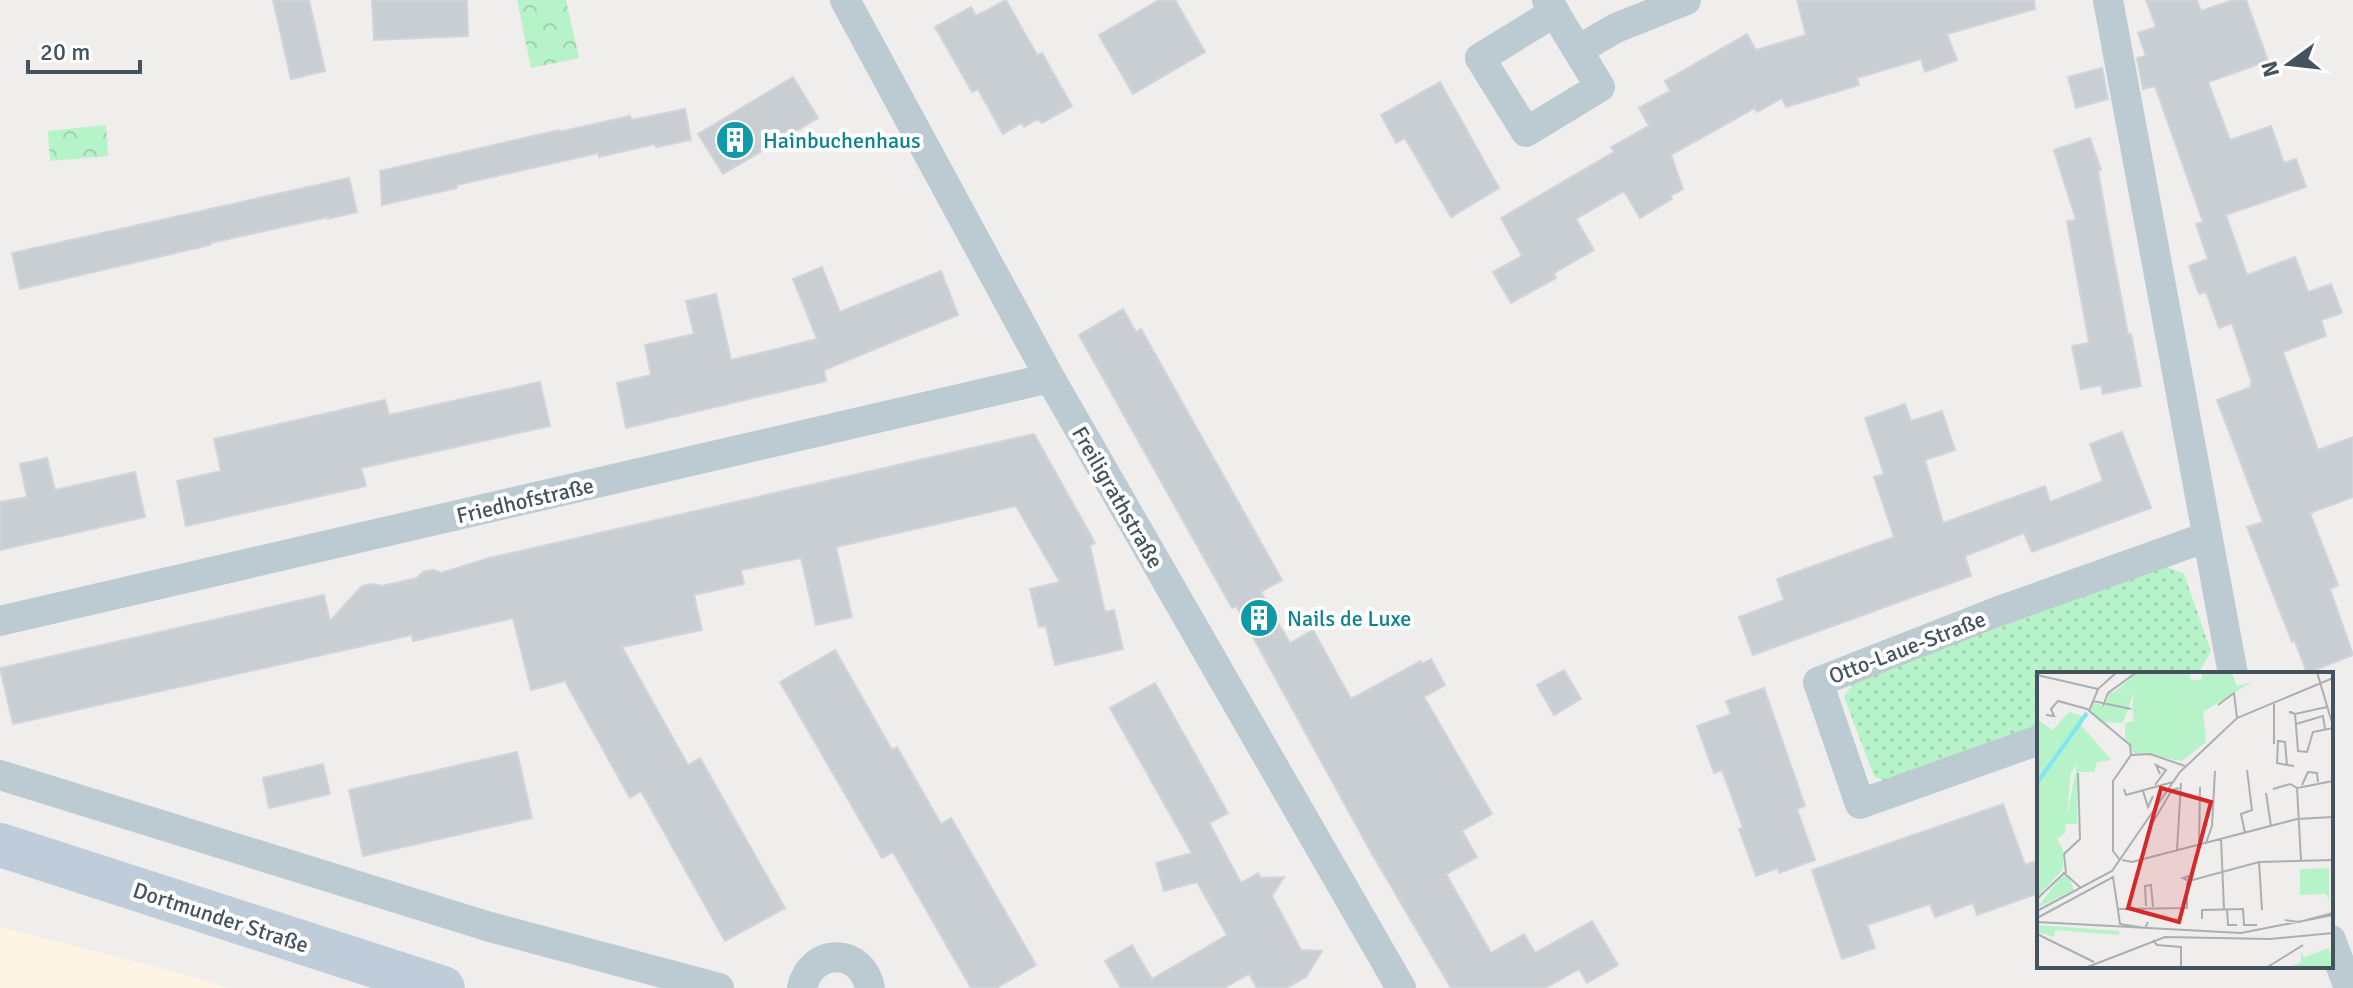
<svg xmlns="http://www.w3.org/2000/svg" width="2353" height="988" font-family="Signika,sans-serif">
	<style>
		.commercial { fill: #fef4e4 }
		.grass { fill: url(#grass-dots) }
		.park { fill: url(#park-crowns) }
		.building { fill: #c9ced3; stroke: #d1d4da; stroke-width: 2 }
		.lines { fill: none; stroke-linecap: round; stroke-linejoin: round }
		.street { stroke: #bccad1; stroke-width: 30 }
		.secondary { stroke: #becdd9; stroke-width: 44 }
		.labels { text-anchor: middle; stroke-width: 8; stroke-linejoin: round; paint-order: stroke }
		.culture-label { font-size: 22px; fill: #0d838f; stroke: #fff; text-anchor: start }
		.street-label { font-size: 22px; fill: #44535d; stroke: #fff }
		.inset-river { fill: none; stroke: #7fe7f4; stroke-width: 4 }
		.inset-road { fill: none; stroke: #abafb3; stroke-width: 2 }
		.view { fill: #d62828; fill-opacity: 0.15; stroke: #d62828; stroke-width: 4 }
		.inset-edge { fill: none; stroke: #44535d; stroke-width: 4 }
	</style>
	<defs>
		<pattern id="grass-dots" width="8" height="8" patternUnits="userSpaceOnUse" patternTransform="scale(2)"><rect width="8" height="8" fill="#b6f3c8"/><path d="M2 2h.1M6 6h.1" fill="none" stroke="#9ed2ae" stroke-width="1.8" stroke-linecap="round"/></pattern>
		<pattern id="park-crowns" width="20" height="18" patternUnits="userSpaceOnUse" patternTransform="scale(2)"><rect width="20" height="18" fill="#b6f3c8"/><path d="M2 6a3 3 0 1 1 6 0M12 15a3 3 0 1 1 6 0" fill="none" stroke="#9ed2ae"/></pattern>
	</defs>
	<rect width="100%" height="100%" fill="#f0eded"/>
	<path class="commercial" d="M0,927L187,975L228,988H0Z"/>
	<path class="grass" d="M2163,565L2184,574L2211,651L2199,673L2039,674V732L1893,785L1874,776L1844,697L1857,677Z"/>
	<path class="park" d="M517,0H566L579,58L531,68Z
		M106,125L108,156L50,161L48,131Z"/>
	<path class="building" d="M273,0H309L325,71L291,79Z
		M372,0H467L468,36L374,40Z
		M1006,0L1037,55L1042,53L1072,106L1042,123L1038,119L1024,127L1021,123L1003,134L978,89L972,92L935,27L971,7L976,16Z
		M1159,0H1175L1205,52L1133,94L1099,35Z
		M1797,0H2034L2035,9L1947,34L1957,60L1925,72L1921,59L1857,78L1859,85L1786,107L1782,98L1757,112L1755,108L1671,155L1683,189L1670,196L1672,199L1640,218L1624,191L1576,219L1594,250L1554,273L1556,278L1511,303L1493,272L1522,256L1501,218L1614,152L1611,147L1649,126L1639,108L1670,91L1665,81L1747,34L1756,50L1806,35Z
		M2146,0H2197L2201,11L2233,0H2246L2268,61L2208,82L2230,140L2271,126L2284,163L2296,159L2306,187L2226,215L2247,275L2295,257L2308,292L2331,284L2342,313L2321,320L2326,336L2283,352L2318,450L2353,437V497L2310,513L2338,585L2330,589L2353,655L2307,673L2295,641L2292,642L2247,527L2263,522L2217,400L2251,387L2250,384L2252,383L2232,323L2219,328L2206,292L2199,294L2189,266L2208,259L2196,224L2203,222L2155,86L2143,89L2137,58L2146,56L2138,33L2156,27Z
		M2102,68L2108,99L2076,108L2068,77Z
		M793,77L818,118L723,174L698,134Z
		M1440,82L1499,188L1451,217L1405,138L1396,143L1381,115Z
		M685,109L691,140L656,147L655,144L599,157L598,153L457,185V188L382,205L380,171L559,130V132L630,116L631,120Z
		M2090,138L2101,170L2098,171L2108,228L2128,334H2131L2141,386L2103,394L2101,385L2081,389L2072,346L2089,343L2067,221L2076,220L2054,150Z
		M349,178L357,212L328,219V217L210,243V245L20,289L12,253Z
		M822,267L840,312L941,271L958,315L824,370L826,381L626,428L617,383L651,375L645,345L694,334L686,301L716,294L731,360L817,339L793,279Z
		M1123,309L1136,332L1141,329L1282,580L1261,592L1273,614L1244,621L1236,606L1232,608L1079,335Z
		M540,382L550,426L361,468L366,486L186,526L177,481L221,471L214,439L385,400L389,415Z
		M1905,404L1911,421L1942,411L1955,450L1925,460L1943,523L2045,486L2050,502L2103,481L2090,444L2122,432L2151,508L2032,552L2024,533L1965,556L1971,576L1753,655L1739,617L1784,600L1777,579L1894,537L1874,477L1884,474L1865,418Z
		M1034,434L1095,543L1090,546L1105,612L1114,610L1123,649L1055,665L1046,626L1039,627L1030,589L1060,582L1016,506L836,547L852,617L816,625L801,558L741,570L744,584L694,595L702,630L622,647L688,765L700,758L785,908L725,941L641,791L630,798L565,681L531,690L513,618L413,641L412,635L13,724L0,668L324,595L330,621L362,586L373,584L382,586L417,578L423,572L434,570L441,573L489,558Z
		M47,458L55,490L135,472L145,517L0,550V502L27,497L20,464Z
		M1274,616L1290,643L1313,630L1351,699L1421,661L1422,664L1431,659L1445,685L1424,697L1492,814L1462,831L1477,857L1446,874L1491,953L1524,934L1535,953L1592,921L1618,965L1587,983L1579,969L1545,988H1451L1372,854L1249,630Z
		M835,650L892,750L897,747L941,824L951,818L1036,965L996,988H971L893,852L882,858L780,682Z
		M1564,670L1581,699L1554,715L1537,685Z
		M1155,683L1228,813L1209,823L1241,883L1258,873L1261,878L1284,877L1272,896L1301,950L1322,951L1306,977L1286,988H1257L1249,974L1224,988H1121L1105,961L1132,945L1152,979L1227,935L1197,882L1164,891L1156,863L1192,853L1110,708Z
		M1764,688L1805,806L1797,809L1815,860L1779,873L1778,868L1756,876L1739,829L1743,828L1722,770L1714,773L1697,726L1731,714L1726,701Z
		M517,752L532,818L363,856L349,790Z
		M323,764L330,794L269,808L263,778Z
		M2003,804L2025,865L2039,860V893L1977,915L1973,903L1935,917L1930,904L1867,925L1875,948L1842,959L1812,870Z"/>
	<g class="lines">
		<path class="street" d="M845,0L1050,378L1401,988
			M1547,0L1600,87L1526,132L1480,58L1555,12
			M2108,0L2233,674
			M1578,50L1616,28L1686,0
			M0,621L1050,378
			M2039,740L1860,804L1818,682L1999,611L2207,537
			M0,775L490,927L719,988
			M2331,940L2349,988
			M802,988C811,947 862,947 870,988"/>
		<path class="secondary" d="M0,845L443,988"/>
	</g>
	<defs>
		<symbol id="building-disc" viewBox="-11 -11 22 22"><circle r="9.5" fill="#0f9aa8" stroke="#fff"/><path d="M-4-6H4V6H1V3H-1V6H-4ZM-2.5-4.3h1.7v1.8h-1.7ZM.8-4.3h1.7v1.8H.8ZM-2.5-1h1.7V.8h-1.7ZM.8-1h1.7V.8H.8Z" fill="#fff"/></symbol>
	</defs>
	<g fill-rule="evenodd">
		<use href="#building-disc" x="713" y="118" width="44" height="44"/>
		<use href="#building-disc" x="1237" y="596" width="44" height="44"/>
	</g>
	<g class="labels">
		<g class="culture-label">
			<text x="763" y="148">Hainbuchenhaus</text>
			<text x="1287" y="626">Nails de Luxe</text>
		</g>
		<g class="street-label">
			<text transform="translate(1118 497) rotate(60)" y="8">Freiligrathstraße</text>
			<text transform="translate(525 500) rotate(-13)" y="8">Friedhofstraße</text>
			<text transform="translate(1907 647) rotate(-21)" y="8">Otto-Laue-Straße</text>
			<text transform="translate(221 917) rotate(18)" y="8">Dortmunder Straße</text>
		</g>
	</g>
	<g transform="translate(2037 672)">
		<rect width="296" height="296" fill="#f0eded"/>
		<path d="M98,17L86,51L63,50L53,40L56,30L67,34L73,21ZM40,93L58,100H41L40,152H28ZM0,253L82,259V263L18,258L17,265L0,260Z" fill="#b6f3c8"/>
		<path d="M101,0H161L153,2L154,9L165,7V0H194L200,14L215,10L166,40L165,25L174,14L138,29L134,22L95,37L97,17L77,20ZM31,203L37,218L0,236L24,204ZM292,276L296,296H250L264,290V279L267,285Z" fill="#b6f3c8"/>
		<path d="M174,14L176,20L165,26L169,70L145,89L97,81L88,67V51L97,49L95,37L134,21L138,29Z" fill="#b6f3c8"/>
		<path d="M32,40L49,45L44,53L74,88L60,90L57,100L40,93L34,101L28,161L20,167L26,178V197L0,225V47L16,58ZM292,196V228L289,222L263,223V197Z" fill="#b6f3c8"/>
		<path class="inset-river" d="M0,111L50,41"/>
		<path class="inset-road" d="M280,0L296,54M0,3L61,17M56,29L94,37M237,30V72M181,33L197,21L200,46M66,34L71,21L100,0M290,35L258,42L252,40H254L258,42L261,79L270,80L276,60L296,56M52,39L61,17L80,0M9,43L17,44L14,37L21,29L50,37L93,73L94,83L76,109V179L83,188M259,52L286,44L288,57M94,83L113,82L148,94M250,93L240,91L241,69L248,70L250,93L257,94M118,113L129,98L119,93L123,102M265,113L271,100L280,101L281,110M87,117L89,123L136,110M236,117L253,112L260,116M106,119L111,135L116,124M229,121L234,154M112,157L135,118L142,116M208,161L204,142L215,138L210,98M184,167L187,237M169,171L175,154L178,99M162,173L163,115M140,178L144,111M85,188L95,190L260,147L296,145M264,188L260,116L296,109M222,190L225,238M29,201L27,182L43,167L41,101M152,209L146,206L151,204L152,209L222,190L296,188M0,227L27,201L44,216M109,234L108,214L114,213L116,235M82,237L150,236V210M190,237L191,253H200M206,237L207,253H220M0,239L75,199L143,100L200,46L296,6M0,246L76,205L83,252L108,256L111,250M165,247V238L207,237M248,248L262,250L296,241M0,250L204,261L296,243M0,262L57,290M116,268L120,273L144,275V296M48,296L128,265L233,267L296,261M229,296L266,273"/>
		<path class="view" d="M124,116L174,130L142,250L91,236Z"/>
		<rect width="296" height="296" class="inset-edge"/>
	</g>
	<g transform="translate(2289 64) rotate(255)" stroke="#ffffff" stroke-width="6" paint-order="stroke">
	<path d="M0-6L14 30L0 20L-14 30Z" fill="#44535d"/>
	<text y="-12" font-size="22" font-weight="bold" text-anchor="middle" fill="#44535d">N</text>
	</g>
	<path d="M28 60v12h112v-12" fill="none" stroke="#44535d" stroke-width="4"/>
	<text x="40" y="60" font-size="24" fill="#44535d" stroke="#ffffff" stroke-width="6" paint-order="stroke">20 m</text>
</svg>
